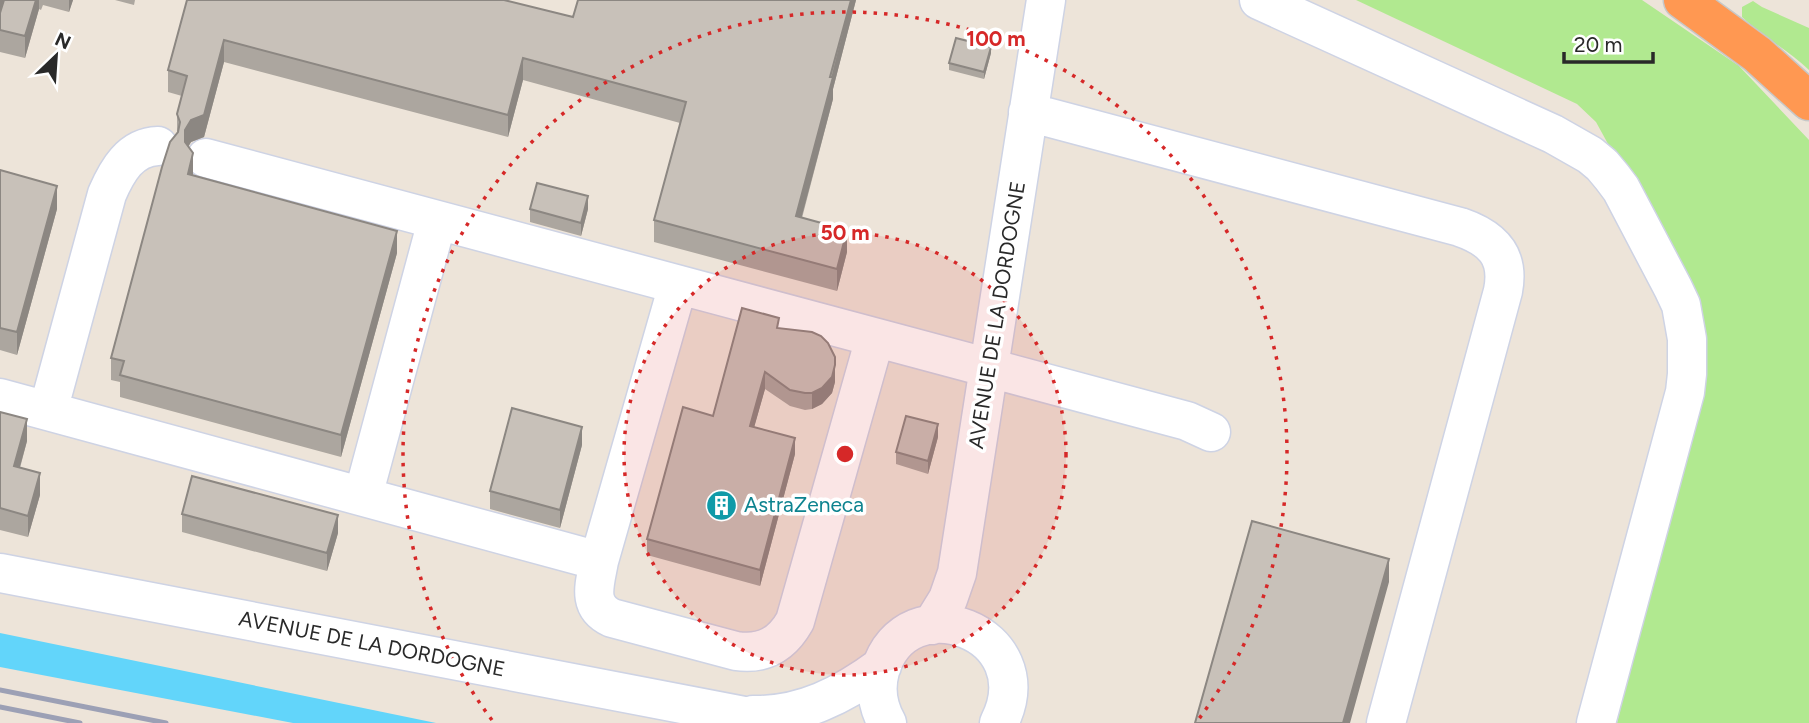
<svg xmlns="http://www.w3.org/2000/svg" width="1809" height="723" font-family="Figtree,sans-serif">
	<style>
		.green { fill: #b1e990 }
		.water { fill: #62d5fa }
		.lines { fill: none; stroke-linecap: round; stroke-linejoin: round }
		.minor-casing { stroke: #ced3e4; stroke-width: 41 }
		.highway-casing { stroke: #c7c7c7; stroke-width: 41 }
		.minor { stroke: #fff; stroke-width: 38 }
		.highway { stroke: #ff9852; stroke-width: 38 }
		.rail { stroke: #9ca0b5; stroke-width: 5 }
		.wall { fill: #aca69f }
		.shaded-wall { fill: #8c8782 }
		.building { fill: #c8c1b9; stroke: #8c8782; stroke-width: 2 }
		.ring { fill: none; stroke: #d62828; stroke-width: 3.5; stroke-dasharray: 3.5 7 }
		.labels { text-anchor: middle; stroke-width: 7; stroke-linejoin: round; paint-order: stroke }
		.street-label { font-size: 21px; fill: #292929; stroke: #fff }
		.culture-label { font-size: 21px; fill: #0d838f; stroke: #fff; text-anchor: start }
		.centre { fill: #d62828; stroke: #fff; stroke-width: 3.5 }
		.ring-label { font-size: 21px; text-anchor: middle; font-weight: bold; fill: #d62828; stroke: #fff; stroke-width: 7; stroke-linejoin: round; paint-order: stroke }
	</style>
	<rect width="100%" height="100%" fill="#ede4d9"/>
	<path class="green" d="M1356,0H1642L1739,66L1809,140V723H1617L1645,607L1703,384V317L1596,122L1577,104Z
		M1753,1L1762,7L1809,28V70C1788,50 1763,37 1742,17V7Z"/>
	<path class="water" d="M0,633L436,723H293L0,667Z"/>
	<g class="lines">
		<defs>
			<path id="minor" d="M1259,0L1553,134L1590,155L1602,165L1612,177L1621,189L1673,288L1681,305L1687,339V374L1685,392L1596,723
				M1028,112L1460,227C1492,238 1510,255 1503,291L1386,723
				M206,158L1187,421L1211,432
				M678,285L599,561C595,584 586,606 612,618L736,651C764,655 782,644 795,621L875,338
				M0,398L599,561
				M48,411L107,194C117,171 130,147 158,146
				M363,496L437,221
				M0,573L781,723
				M932,625L948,599L957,573L1046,0
				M753,715C802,716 843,695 882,666
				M887,723C878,707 875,689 880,671C906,581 1045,632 999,723"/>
			<path id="highway" d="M1683,0L1757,54L1809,101"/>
		</defs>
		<use href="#minor" class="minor-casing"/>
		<use href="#highway" class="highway-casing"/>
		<use href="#minor" class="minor"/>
		<use href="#highway" class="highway"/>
		<path class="rail" d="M0,690L166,723
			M0,707L80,723"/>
	</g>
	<path class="wall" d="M0,0H73L69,12L43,5L41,10L39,9L25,58L0,52Z
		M115,0H135L134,5Z
		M187,0L573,17L578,0H856L833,89V99L802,218L847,252L837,291L654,242V220L680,123L523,80L508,137L224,62L204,137L191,142L188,147L193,175L397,253L341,457L120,397V382L111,380V358L177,133V114L182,96L168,92V70Z
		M991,53L984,79L949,70V63Z
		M0,170L57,209L17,355L0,350Z
		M530,209H588L581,236L530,222Z
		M779,328L835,382L832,393L822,404L812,409L805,410L790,406L765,389L754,427L795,454L760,586L647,555V539Z
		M0,412L27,441L20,468L40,495L28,537L0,530Z
		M938,437L928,474L896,464V452Z
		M582,445L560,528L490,509V491Z
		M182,514L338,533L327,571L182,532Z"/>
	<path class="shaded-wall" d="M0,0H8L0,12Z
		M36,0H39V9L25,58V36Z
		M69,0H73L69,12Z
		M851,0H856L833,89V99L796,238V216Z
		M224,40V62L204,137L191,142L185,152V130Z
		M991,47V53L984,79V72Z
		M523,58V80L508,137V115Z
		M193,153V175L188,174Z
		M57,186V209L17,355V332Z
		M588,196V209L581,236V223Z
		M847,230V252L837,291V269Z
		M397,231V253L341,457V435Z
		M835,365V382L832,393L822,404L812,409V393Z
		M765,372V389L750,442V426Z
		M27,419V441L14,488V466Z
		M938,424V437L928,474V461Z
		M582,427V445L560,528V510Z
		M795,438V454L760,586V570Z
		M40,473V495L28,537V516Z
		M338,515V533L327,571V553Z
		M1389,559V582L1350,723H1343Z"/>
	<path class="building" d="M4,0H36L25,36L0,30V13Z
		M187,0H504L573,17L578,0H851L830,77H833L796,216L847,230L837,269L654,220L686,102L523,58L508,115L224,40L204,115L191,120L185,130V142L193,153L188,174L397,231L341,435L120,375L124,361L111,358L162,167L170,142L178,132L180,122L177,114L187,76L168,70Z
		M956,38L991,47L984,72L949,63Z
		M0,170L57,186L17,332L0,328Z
		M537,183L588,196L581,223L530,209Z
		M742,308L779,318L777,328L812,332L821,336L828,343L835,357V365L832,377L822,388L812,393H805L790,390L765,372L750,426L795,438L760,570L647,539L683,407L713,416Z
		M512,408L582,427L560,510L490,491Z
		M0,412L27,419L14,466L40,473L28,516L0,508Z
		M906,416L938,424L928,461L896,452Z
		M192,476L338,515L327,553L182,514Z
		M1252,521L1389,559L1343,723H1195Z"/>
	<circle cx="845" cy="454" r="221" fill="#d62828" fill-opacity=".12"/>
	<g class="ring">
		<circle cx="845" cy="454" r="221"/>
		<path d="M492 720A442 442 0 1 1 1198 720"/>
	</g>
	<defs>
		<symbol id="building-disc" viewBox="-11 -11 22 22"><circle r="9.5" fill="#0f9aa8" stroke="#fff"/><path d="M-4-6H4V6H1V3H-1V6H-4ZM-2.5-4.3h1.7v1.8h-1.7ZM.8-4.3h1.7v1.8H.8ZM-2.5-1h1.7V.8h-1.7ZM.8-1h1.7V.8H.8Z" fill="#fff"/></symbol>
	</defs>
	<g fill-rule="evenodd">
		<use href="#building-disc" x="704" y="488" width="35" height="35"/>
	</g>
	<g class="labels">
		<g class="street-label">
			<text transform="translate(997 315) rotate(-81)" y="7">AVENUE DE LA DORDOGNE</text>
			<text transform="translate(372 644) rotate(11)" y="7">AVENUE DE LA DORDOGNE</text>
		</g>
		<g class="culture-label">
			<text x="744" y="512">AstraZeneca</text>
		</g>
	</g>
	<circle cx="845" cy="454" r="10" class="centre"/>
	<g class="ring-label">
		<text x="996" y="46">100 m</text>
		<text x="845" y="240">50 m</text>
	</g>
	<g transform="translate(56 56) rotate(25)" stroke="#ffffff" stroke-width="5" paint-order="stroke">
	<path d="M0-5L12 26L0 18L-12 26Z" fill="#292929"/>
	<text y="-10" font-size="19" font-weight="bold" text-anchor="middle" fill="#292929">N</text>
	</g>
	<path d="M1564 52v10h89v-10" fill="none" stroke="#292929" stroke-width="3.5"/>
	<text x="1574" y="52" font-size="21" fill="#292929" stroke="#ffffff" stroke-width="5" paint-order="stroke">20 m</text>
</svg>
